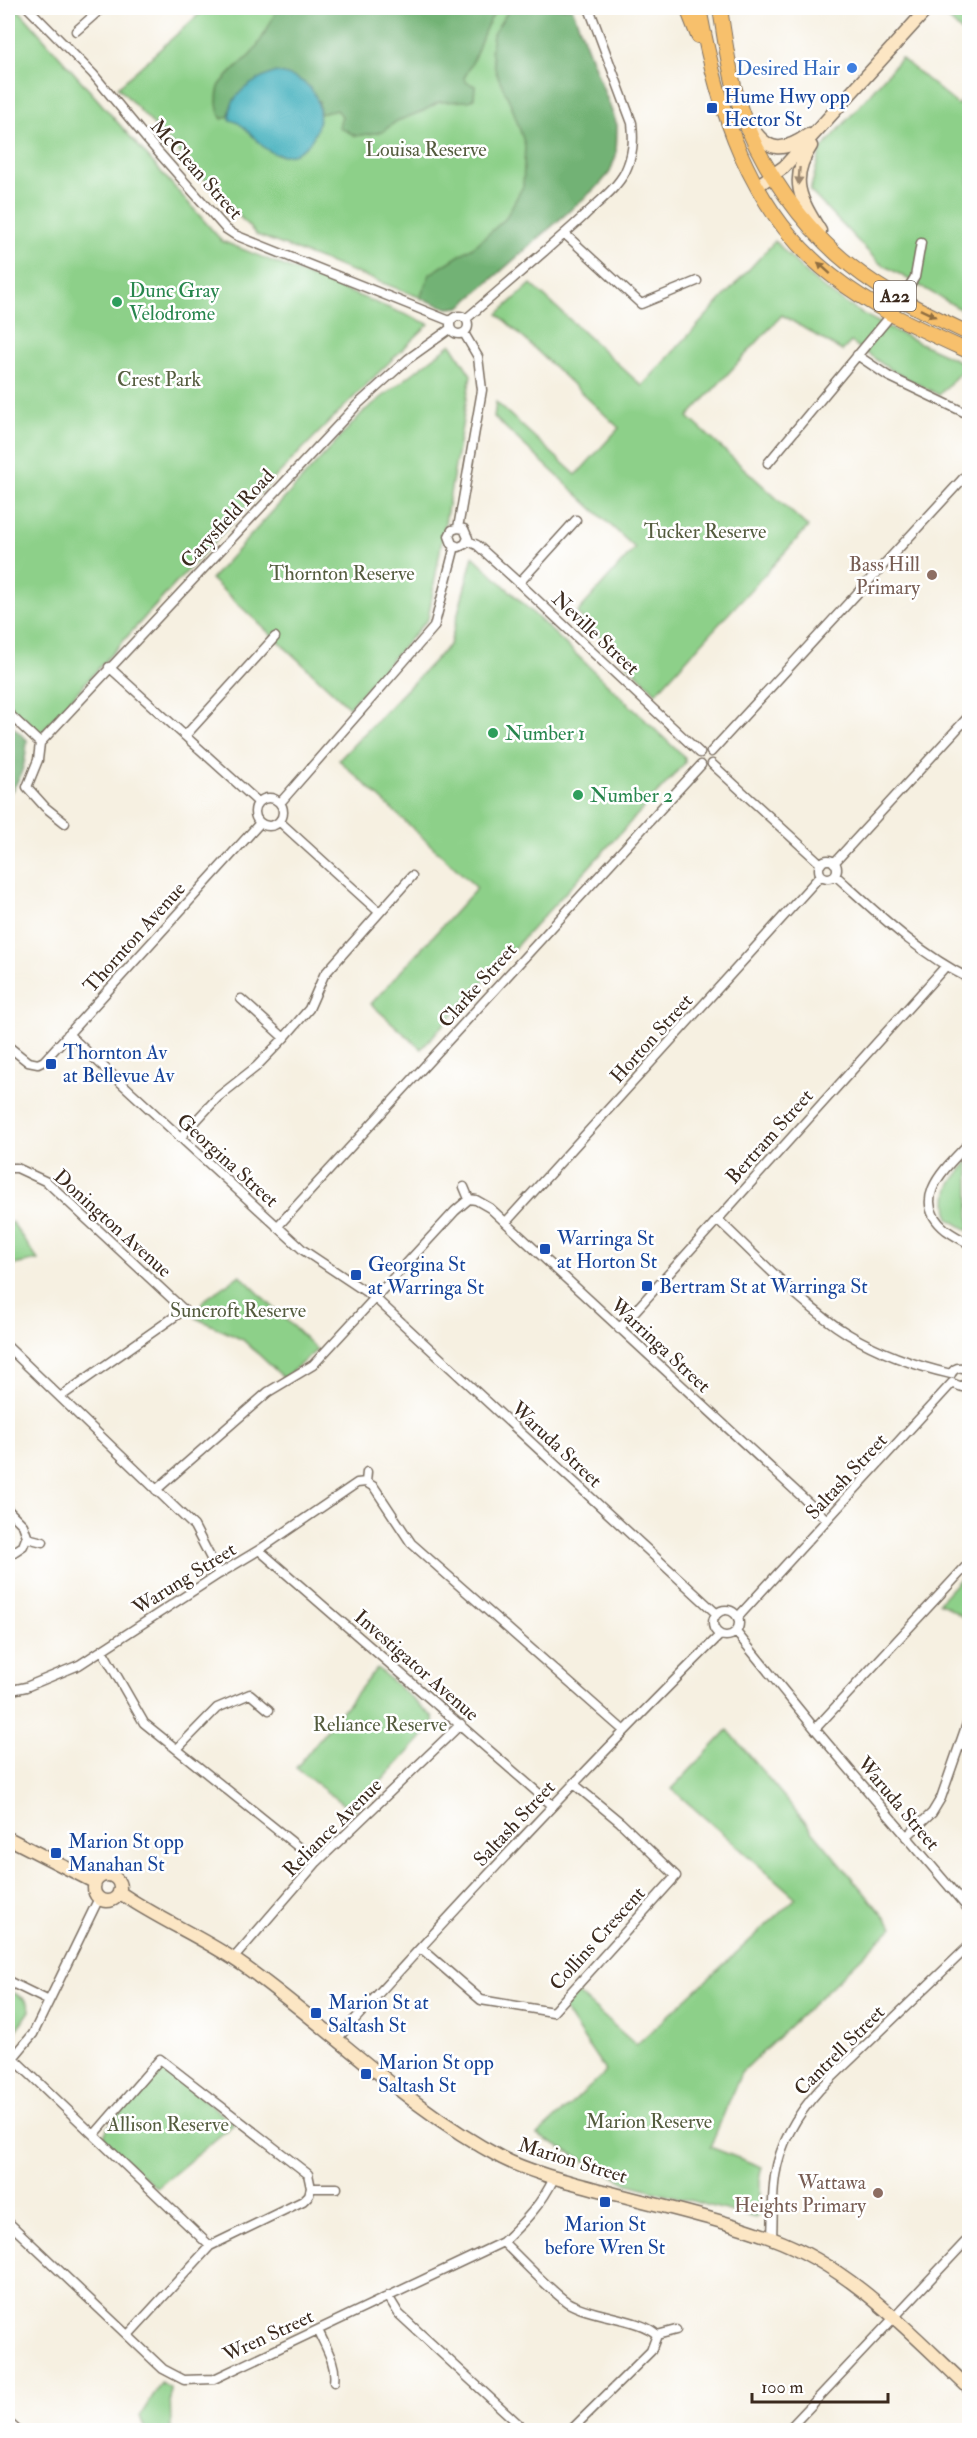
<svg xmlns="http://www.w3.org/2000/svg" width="977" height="2438" font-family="'IM FELL Double Pica',serif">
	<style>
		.green { fill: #8dd089; stroke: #647d54; stroke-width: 1.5 }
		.forest { fill: #72b275; stroke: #566e4a; stroke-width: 1.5 }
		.water { fill: #40afbc; stroke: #3e6c6d; stroke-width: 1.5 }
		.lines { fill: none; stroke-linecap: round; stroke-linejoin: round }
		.minor-casing { stroke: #7c6f62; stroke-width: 11 }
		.secondary-casing { stroke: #7c6f62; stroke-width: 15 }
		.trunk-casing { stroke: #7c6f62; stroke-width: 16 }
		.minor { stroke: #fff; stroke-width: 8 }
		.secondary { stroke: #fce6c4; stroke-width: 12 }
		.trunk { stroke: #f7c06c; stroke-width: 14 }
		.oneway { fill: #9c8871 }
		.oneway2 { fill: #906e41 }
		.shop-dot { fill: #3f7fe0; stroke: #fff; stroke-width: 2 }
		.transit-dot { fill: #1a4fb4; stroke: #fff; stroke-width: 2 }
		.leisure-dot { fill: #2e9e5b; stroke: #fff; stroke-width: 2 }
		.education-dot { fill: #8d6e63; stroke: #fff; stroke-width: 2 }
		.labels { text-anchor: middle; stroke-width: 5; stroke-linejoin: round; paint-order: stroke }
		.shield { fill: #fff; stroke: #766a62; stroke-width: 1.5 }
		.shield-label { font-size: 18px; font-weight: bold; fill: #3b2a1e }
		.shop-label { font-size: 20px; fill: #366cbe; stroke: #fff; text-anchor: end }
		.transit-label { font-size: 20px; fill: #164399; stroke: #fff; text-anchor: start }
		.park-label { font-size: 20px; fill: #545c3e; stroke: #fff }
		.street-label { font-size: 20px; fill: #3b2a1e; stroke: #fff }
		.leisure-label { font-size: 20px; fill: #27864d; stroke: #fff; text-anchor: start }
		.education-label { font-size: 20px; fill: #785e54; stroke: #fff; text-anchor: end }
	</style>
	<rect width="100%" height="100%" fill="#fff"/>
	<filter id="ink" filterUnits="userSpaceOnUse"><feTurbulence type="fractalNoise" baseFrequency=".0167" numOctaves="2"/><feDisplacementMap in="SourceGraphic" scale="12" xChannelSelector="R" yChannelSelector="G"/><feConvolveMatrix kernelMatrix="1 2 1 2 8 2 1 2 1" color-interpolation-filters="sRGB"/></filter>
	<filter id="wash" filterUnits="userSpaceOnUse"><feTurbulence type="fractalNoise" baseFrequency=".008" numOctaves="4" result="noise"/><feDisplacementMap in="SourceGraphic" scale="24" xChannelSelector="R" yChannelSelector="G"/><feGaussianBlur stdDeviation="1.35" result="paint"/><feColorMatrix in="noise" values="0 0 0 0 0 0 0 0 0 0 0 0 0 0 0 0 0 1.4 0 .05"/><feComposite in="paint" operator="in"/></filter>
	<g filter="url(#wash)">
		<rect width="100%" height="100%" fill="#f6f0e1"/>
		<path class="green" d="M8,8H17L222,241L429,324C292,454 165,593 40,734L8,704Z
			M206,8H572L617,125L616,155L610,172L600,184L460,307L448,308L257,235L118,87Z
			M946,8H969V39L941,12Z
			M901,58L958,105L969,92V314L878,262L810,191L821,150Z
			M775,241C790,256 804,273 821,286C865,320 917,341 967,365L939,395L891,370L851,342L842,351L782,315L688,417L808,527L656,693L577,613L635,548L494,417L496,402L576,475L619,428L498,314L531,284L642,386Z
			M451,344L471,375L428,619L349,707L211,579L364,411Z
			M473,556L685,758V763L421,1049L371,1004L477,888L339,760L450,644Z
			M969,1161V1231L949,1219C943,1188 950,1183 969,1161Z
			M12,1222L38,1260L14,1265L8,1270V1225Z
			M240,1275L317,1350L284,1378L243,1340L196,1318L203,1301Z
			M969,1569V1621L939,1602Z
			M377,1668L433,1717L434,1724L353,1812L296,1768Z
			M728,1730L893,1927L741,2073L710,2147L762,2167L760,2175V2214L755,2218L628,2184L537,2135L606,2072L562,2006L575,1991L636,2045L796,1898L672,1789Z
			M8,1990C17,1995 30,1999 30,2011L8,2043Z
			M162,2071L171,2073L234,2124L157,2188L109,2144L104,2136L108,2127L153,2078Z
			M161,2383L170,2388L171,2430H145L140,2416Z"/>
		<path class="forest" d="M278,8H498C480,31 480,54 464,78L466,82L475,86L474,98L469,101L439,102L423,111L397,121L382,132L356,136L339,127L342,116L337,110L320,114L319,101L240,93L231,106L229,116L222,119C216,111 216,97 219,87C223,78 244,62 252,53C263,39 270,23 278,8Z
			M510,8H572L617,125L616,155L610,172L600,184L460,307L448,308L420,298L430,274L476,245L505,219L523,186L525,145L512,107L496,72L491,51L493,34Z
			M8,722L27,740C26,762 22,779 8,795Z"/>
		<path class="water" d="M276,72C288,75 300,78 309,87C331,109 316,157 282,155C259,154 251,124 230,120C227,93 255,80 276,72Z"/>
	</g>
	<g filter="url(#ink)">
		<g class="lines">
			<defs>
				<path id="minor" d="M28,8L93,74L145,137L226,229L235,235L450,321
					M76,31L102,8
					M565,234L641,304L697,281
					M450 325a9 9 0 1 1 18 0a9 9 0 1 1-18 0Z
					M466,319C505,285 546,251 584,216C598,202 616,189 625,172C633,155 634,141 632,123L589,8
					M857,355L888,376L970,415
					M768,463L892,314L915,277L921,243
					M458,528L464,529L468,538L465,544L459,547L452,544L449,536L452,530L458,528L482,390L478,357L464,333
					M468,541L477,545L519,583L700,753
					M519,583L576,520
					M109,667L258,802
					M8,713L40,743
					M185,736L275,637
					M40,743L357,405L408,359L450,329
					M40,743L38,760L27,787L45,807L65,823
					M711,752L970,471
					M712,764L821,864
					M255 812a14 14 0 1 1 28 0a14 14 0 1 1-28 0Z
					M280,803L434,627L455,546
					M280,822L379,912
					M819 869a9 9 0 1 1 18 0a9 9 0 1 1-18 0Z
					M834,863L970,715
					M835,875C877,913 918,953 970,979
					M241,999L284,1038
					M68,1034L303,1250L375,1298L717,1614
					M8,1046L28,1062L38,1064L44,1061L260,823
					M180,1138L218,1097L256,1067L284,1038L309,1009L324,975L412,876
					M970,1142C948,1166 907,1199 946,1230C953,1235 962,1240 970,1244
					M8,1168H17L47,1182L184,1310L60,1397
					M464,1187L469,1199
					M717,1219C756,1255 803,1307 848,1334C878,1352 916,1366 951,1374
					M506,1222L821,875
					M277,1227L701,765
					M619,1329L945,967
					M8,1347L194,1526L219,1574
					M951,1374C956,1365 967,1366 970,1376
					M952,1383L962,1387L970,1378
					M366,1482L367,1472
					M156,1490L268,1392L313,1365L455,1211L469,1199L476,1200L490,1208L827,1520
					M8,1510L23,1525L27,1536L23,1546L8,1556
					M27,1538L43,1542
					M259,1550L552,1805
					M713 1623a13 13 0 1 1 26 0a13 13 0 1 1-26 0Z
					M738,1617L952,1383
					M736,1632L815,1729L970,1911
					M102,1650L144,1723L317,1862
					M12,1690L26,1687L79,1665L219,1574L259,1550L357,1483L366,1482L374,1487L411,1543L623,1730
					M815,1729L970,1562
					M177,1749L217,1708L250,1694L269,1710
					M906,1837L932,1813L941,1798L970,1715
					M421,1948L481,2000L553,2012L676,1876L620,1822L574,1784
					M233,1959L317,1862L461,1724
					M8,1981L49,2001
					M337,2039C462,1902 588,1765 720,1635
					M13,2058L210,2246
					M8,2064L33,2034L99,1898
					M94,2135L160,2059L308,2174L311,2188L309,2195L303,2201L210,2246L128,2335
					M311,2188H337
					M8,2222L163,2369L184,2380L214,2379L503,2242C524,2222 542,2204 554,2178
					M772,2238C773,2218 772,2196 775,2176C780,2143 798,2113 820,2089L970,1945
					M503,2242C522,2260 546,2287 567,2302C591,2317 641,2318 657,2335L651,2351L571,2430
					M388,2296L399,2314L525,2430
					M318,2330C325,2346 337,2364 334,2382
					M657,2335L676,2330
					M8,2422L17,2430
					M788,2430L970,2237"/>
				<path id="secondary" d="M751,126C768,152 782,153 808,135
					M811,146C788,180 801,200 820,231
					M757,186L784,167L928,8
					M8,1838L94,1882
					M94 1888a13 13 0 1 1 26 0a13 13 0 1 1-26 0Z
					M119,1892C159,1920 205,1938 244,1966C331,2028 407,2108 502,2158C530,2172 562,2180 592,2188C652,2204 714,2217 771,2238C851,2267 909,2332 970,2389"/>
				<path id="trunk" d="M687,8L698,36
					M699,8C717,106 748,210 831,275C872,308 922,330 970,352
					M720,8C725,42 730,77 741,110C760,167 804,229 851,266C887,295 928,314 970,334"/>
			</defs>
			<use href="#minor" class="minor-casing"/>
			<use href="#secondary" class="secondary-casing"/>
			<use href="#trunk" class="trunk-casing"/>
			<use href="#minor" class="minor"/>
			<use href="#secondary" class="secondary"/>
			<use href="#trunk" class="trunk"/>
		</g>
		<defs><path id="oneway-solid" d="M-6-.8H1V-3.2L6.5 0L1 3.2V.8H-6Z" transform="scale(1.5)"/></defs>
		<use class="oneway" href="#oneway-solid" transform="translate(799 176) rotate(94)"/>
		<g class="oneway2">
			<use href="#oneway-solid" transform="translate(824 268) rotate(-138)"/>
			<use href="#oneway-solid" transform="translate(928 313) rotate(26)"/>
		</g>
	</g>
	<circle class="shop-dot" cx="852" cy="68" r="6"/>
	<g class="transit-dot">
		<rect x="706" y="102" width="12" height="12" rx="3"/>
		<rect x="45" y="1058" width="12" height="12" rx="3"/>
		<rect x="539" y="1243" width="12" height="12" rx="3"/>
		<rect x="350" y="1269" width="12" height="12" rx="3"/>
		<rect x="641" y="1280" width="12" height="12" rx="3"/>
		<rect x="50" y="1847" width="12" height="12" rx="3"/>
		<rect x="310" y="2007" width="12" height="12" rx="3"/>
		<rect x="360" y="2068" width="12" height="12" rx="3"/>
		<rect x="599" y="2196" width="12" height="12" rx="3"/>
	</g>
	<g class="leisure-dot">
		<circle cx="117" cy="302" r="6"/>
		<circle cx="493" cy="733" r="6"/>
		<circle cx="578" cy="795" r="6"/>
	</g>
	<g class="education-dot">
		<circle cx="932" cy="575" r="6"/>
		<circle cx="878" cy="2193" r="6"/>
	</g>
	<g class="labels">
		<rect class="shield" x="874" y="281" width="42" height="30" rx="4.5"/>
		<g class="shield-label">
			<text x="895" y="302">A22</text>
		</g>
		<g class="shop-label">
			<text x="840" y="75">Desired Hair</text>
		</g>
		<g class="transit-label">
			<text x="724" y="103">Hume Hwy opp<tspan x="724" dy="23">Hector St</tspan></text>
			<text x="63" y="1059">Thornton Av<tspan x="63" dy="23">at Bellevue Av</tspan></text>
			<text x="557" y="1245">Warringa St<tspan x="557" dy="23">at Horton St</tspan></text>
			<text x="368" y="1271">Georgina St<tspan x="368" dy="23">at Warringa St</tspan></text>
			<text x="659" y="1293">Bertram St at Warringa St</text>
			<text x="68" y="1848">Marion St opp<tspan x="68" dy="23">Manahan St</tspan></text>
			<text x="328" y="2009">Marion St at<tspan x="328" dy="23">Saltash St</tspan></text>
			<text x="378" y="2069">Marion St opp<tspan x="378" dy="23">Saltash St</tspan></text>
			<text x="605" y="2231" text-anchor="middle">Marion St<tspan x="605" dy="23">before Wren St</tspan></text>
		</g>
		<g class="park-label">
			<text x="426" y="156">Louisa Reserve</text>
			<text x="159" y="386">Crest Park</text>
			<text x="705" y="538">Tucker Reserve</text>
			<text x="342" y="580">Thornton Reserve</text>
			<text x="238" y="1317">Suncroft Reserve</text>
			<text x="380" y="1731">Reliance Reserve</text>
			<text x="649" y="2128">Marion Reserve</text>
			<text x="168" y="2131">Allison Reserve</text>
		</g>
		<g class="street-label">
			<text transform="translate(197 169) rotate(48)" y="7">McClean Street</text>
			<text transform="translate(227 518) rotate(-47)" y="7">Carysfield Road</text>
			<text transform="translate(596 633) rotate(43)" y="7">Neville Street</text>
			<text transform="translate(134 937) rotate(-48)" y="7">Thornton Avenue</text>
			<text transform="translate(477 985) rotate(-48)" y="7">Clarke Street</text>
			<text transform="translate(651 1038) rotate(-48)" y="7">Horton Street</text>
			<text transform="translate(769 1136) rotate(-48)" y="7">Bertram Street</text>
			<text transform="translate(228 1160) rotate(42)" y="7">Georgina Street</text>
			<text transform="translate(113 1223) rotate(42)" y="7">Donington Avenue</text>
			<text transform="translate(661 1345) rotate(43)" y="7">Warringa Street</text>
			<text transform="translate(557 1444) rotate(43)" y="7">Waruda Street</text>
			<text transform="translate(846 1476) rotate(-47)" y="7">Saltash Street</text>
			<text transform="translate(184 1578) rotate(-32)" y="7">Warung Street</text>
			<text transform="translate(417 1665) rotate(41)" y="7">Investigator Avenue</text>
			<text transform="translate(899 1803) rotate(50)" y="7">Waruda Street</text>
			<text transform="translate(514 1823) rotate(-47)" y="7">Saltash Street</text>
			<text transform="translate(332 1827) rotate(-45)" y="7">Reliance Avenue</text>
			<text transform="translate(597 1938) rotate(-48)" y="7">Collins Crescent</text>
			<text transform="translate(839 2050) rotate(-45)" y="7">Cantrell Street</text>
			<text transform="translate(573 2160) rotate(17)" y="7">Marion Street</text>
			<text transform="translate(268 2335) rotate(-25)" y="7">Wren Street</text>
		</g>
		<g class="leisure-label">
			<text x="129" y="297">Dunc Gray<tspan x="129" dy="23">Velodrome</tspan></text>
			<text x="505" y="740">Number 1</text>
			<text x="590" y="802">Number 2</text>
		</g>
		<g class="education-label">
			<text x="920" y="571">Bass Hill<tspan x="920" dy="23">Primary</tspan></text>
			<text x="866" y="2189">Wattawa<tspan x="866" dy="23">Heights Primary</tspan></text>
		</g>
	</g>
	<rect width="977" height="2438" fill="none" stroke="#fff" stroke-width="30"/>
	<path d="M752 2393v9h136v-9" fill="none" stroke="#3b2a1e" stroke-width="3"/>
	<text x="761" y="2393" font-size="18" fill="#3b2a1e" stroke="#ffffff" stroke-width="4.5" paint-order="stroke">100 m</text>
</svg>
